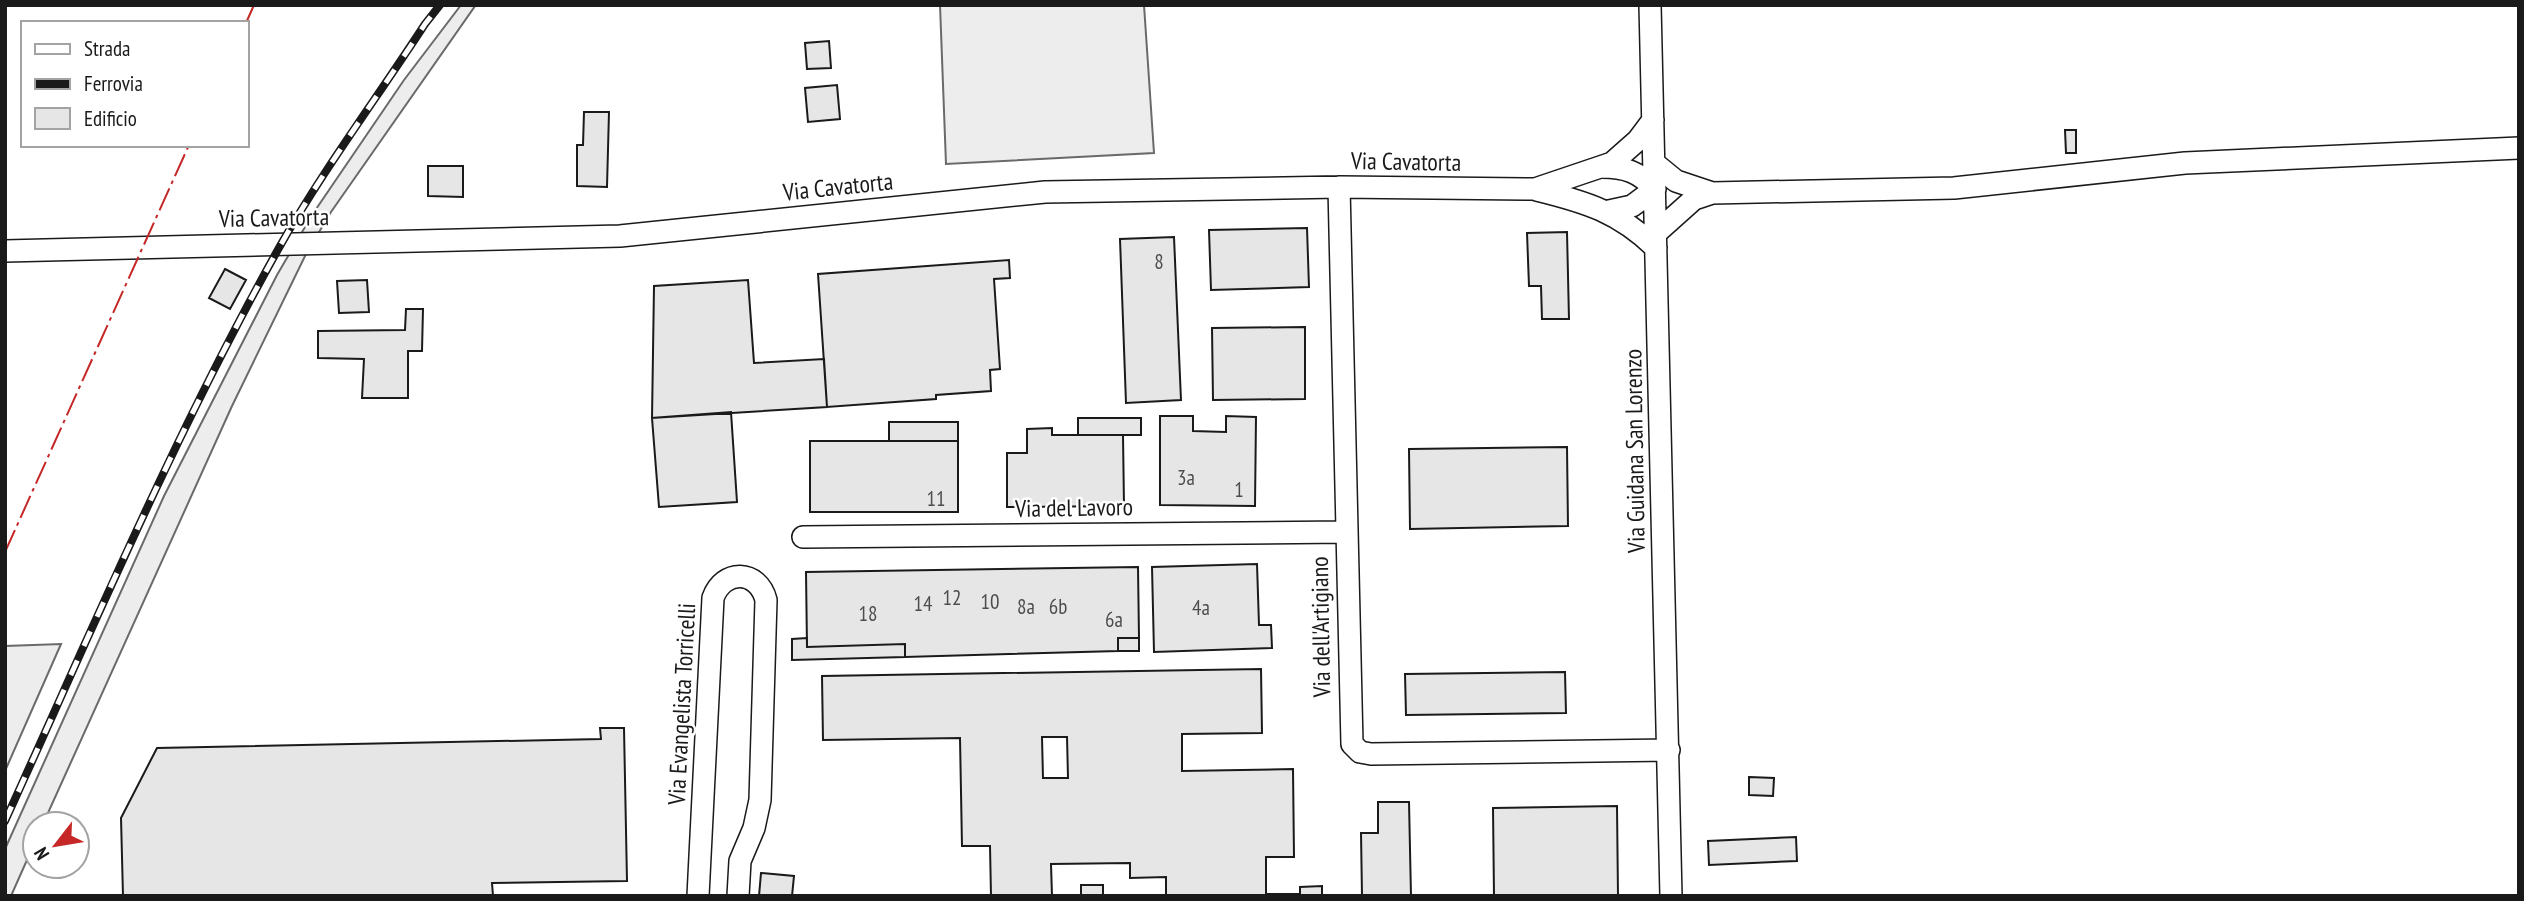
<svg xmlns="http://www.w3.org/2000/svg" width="2524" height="901" font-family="'PT Sans Narrow',sans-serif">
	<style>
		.built { fill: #ededed; stroke: #6a6a6a; stroke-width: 2 }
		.building { fill: #e6e6e6; stroke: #1a1a1a; stroke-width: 2; fill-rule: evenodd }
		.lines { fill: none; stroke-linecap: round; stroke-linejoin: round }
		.minor-casing { stroke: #1a1a1a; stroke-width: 24 }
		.minor { stroke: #fff; stroke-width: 21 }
		.rail-casing { stroke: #1a1a1a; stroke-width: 8 }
		.rail { stroke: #fff; stroke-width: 5; stroke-dasharray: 16; stroke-linecap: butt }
		.power { stroke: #c62828; stroke-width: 2; stroke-dasharray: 24 5 3.5 5; stroke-linecap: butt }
		.labels { text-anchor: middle; stroke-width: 5; stroke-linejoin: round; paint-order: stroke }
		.number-label { font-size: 21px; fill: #4d4d4d }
		.street-label { font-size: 24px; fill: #1a1a1a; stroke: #fff }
	</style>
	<rect width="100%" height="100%" fill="#fff"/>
	<path class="built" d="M461,5L475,6L331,212L306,254L232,406L43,824H35V842L11,896H5V849L164,496L277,275L312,215L404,80Z
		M940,5H1144L1154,153L946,164Z
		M61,644L5,771V646Z"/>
	<path class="building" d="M829,41L831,68L807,69L805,43Z
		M837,85L840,119L808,122L805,88Z
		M584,112H609L607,187L577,186V145H583Z
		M2065,130H2076V153H2066Z
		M428,166H463V197L428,196Z
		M1307,228L1309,287L1211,290L1209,230Z
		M1567,232L1569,319H1542L1541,286H1529L1527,233Z
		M1174,237L1181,400L1126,403L1120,239Z
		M1009,260L1010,278L994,279L1000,369L990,370L991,391L936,395V399L827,407L818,274Z
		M225,269L246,280L230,309L209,298Z
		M367,280L369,312L339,313L337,281Z
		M748,280L754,363L824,359L827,407L652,418L654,286Z
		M406,309H423L422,351H408V398H362L364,359L318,358V331L405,330Z
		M1305,327V399L1213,400L1212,328Z
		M731,412L737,502L659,507L652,418Z
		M1160,416H1193V431L1226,432V416L1256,417L1255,506L1160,505Z
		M1078,418H1141V435H1078Z
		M889,422H958V441H889Z
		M1052,428V435H1123L1124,506L1007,507V453H1027V429Z
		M810,441H958V512H810Z
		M1567,447L1568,526L1410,529L1409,449Z
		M1257,564L1259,625H1271L1272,648L1154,652L1152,567Z
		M1138,567L1139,638H1118V651L905,657V644L807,647L806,572Z
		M807,638V647L905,644V657L792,660V639Z
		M1118,638H1139V651H1118Z
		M1261,669L1262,733L1182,734V771L1293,769L1294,857H1266V894H1300V887L1322,886V896H1166V877L1130,878V863L1051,864L1052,896H991L990,846H962L960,738L823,740L822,676ZM1042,737H1067L1068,778H1043Z
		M1565,672L1566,713L1406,715L1405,674Z
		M600,728H624L627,881L492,883L493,896H123L121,818L157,748L601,739Z
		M1749,777L1774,778L1773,796L1749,795Z
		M1378,802H1409L1411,896H1362L1361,833H1378Z
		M1617,806L1618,896H1494L1493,808Z
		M1796,837L1797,861L1709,865L1708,841Z
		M761,873L794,876L792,896H759Z
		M1081,885H1103V896H1081Z"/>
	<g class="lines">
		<defs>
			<path id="minor" d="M1650,5L1671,896
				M1654,163L1676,181L1712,193L1954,188L2185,163L2519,148
				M1602,167C1625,167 1639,172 1655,189
				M1339,187L1352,744L1360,752L1371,754L1669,750
				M1537,190C1586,202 1619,212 1656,248
				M1609,211L1632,206L1655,189
				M1656,233L1694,199L1712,193
				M5,251L620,236L1045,192L1339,187L1535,189L1612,163L1638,140L1653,120
				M803,537L1346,532
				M698,896L713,598C723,569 758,569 766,600L760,800L754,828L740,861L738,896"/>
		</defs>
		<use href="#minor" class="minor-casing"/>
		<use href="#minor" class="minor"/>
		<defs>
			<path id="rail" d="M5,821C93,628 176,431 280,246C323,170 377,98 425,24L440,5"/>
		</defs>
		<use href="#rail" class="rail-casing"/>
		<use href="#rail" class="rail"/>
		<path class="power" d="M246,23L254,5
			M5,552L189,145"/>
	</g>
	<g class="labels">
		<g class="number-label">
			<text x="1159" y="269">8</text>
			<text x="1186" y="485">3a</text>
			<text x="1239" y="497">1</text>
			<text x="936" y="506">11</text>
			<text x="952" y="605">12</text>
			<text x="990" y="609">10</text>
			<text x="923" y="611">14</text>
			<text x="1026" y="614">8a</text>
			<text x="1058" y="614">6b</text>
			<text x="1201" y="615">4a</text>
			<text x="868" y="621">18</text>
			<text x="1114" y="627">6a</text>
		</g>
		<g class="street-label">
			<text transform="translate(1406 162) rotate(1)" y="8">Via Cavatorta</text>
			<text transform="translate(838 187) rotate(-6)" y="8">Via Cavatorta</text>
			<text transform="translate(274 218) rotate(-1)" y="8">Via Cavatorta</text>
			<text transform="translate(1635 451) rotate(-91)" y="8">Via Guidana San Lorenzo</text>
			<text transform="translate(1074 508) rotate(-1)" y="8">Via del Lavoro</text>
			<text transform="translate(1321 627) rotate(-91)" y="8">Via dell'Artigiano</text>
			<text transform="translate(682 704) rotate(-87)" y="8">Via Evangelista Torricelli</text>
		</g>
	</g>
	<rect width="2524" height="901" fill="none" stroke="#1a1a1a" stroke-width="14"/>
	<rect x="21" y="21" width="228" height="126" fill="#ffffff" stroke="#a3a3a3" stroke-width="2"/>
	<rect x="35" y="44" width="35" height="10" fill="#ffffff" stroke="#a3a3a3" stroke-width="2"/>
	<text x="84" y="56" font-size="21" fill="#1a1a1a">Strada</text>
	<rect x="35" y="79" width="35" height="10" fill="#1a1a1a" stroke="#a3a3a3" stroke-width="2"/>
	<text x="84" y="91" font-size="21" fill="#1a1a1a">Ferrovia</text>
	<rect x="35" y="108" width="35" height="21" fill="#e6e6e6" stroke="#a3a3a3" stroke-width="2"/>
	<text x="84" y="126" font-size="21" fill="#1a1a1a">Edificio</text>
	<g transform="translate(56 845) rotate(239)"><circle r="33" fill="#ffffff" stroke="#a3a3a3" stroke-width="2"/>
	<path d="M0-5L12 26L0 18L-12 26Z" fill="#c62828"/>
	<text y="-10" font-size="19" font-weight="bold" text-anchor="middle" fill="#1a1a1a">N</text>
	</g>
</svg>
